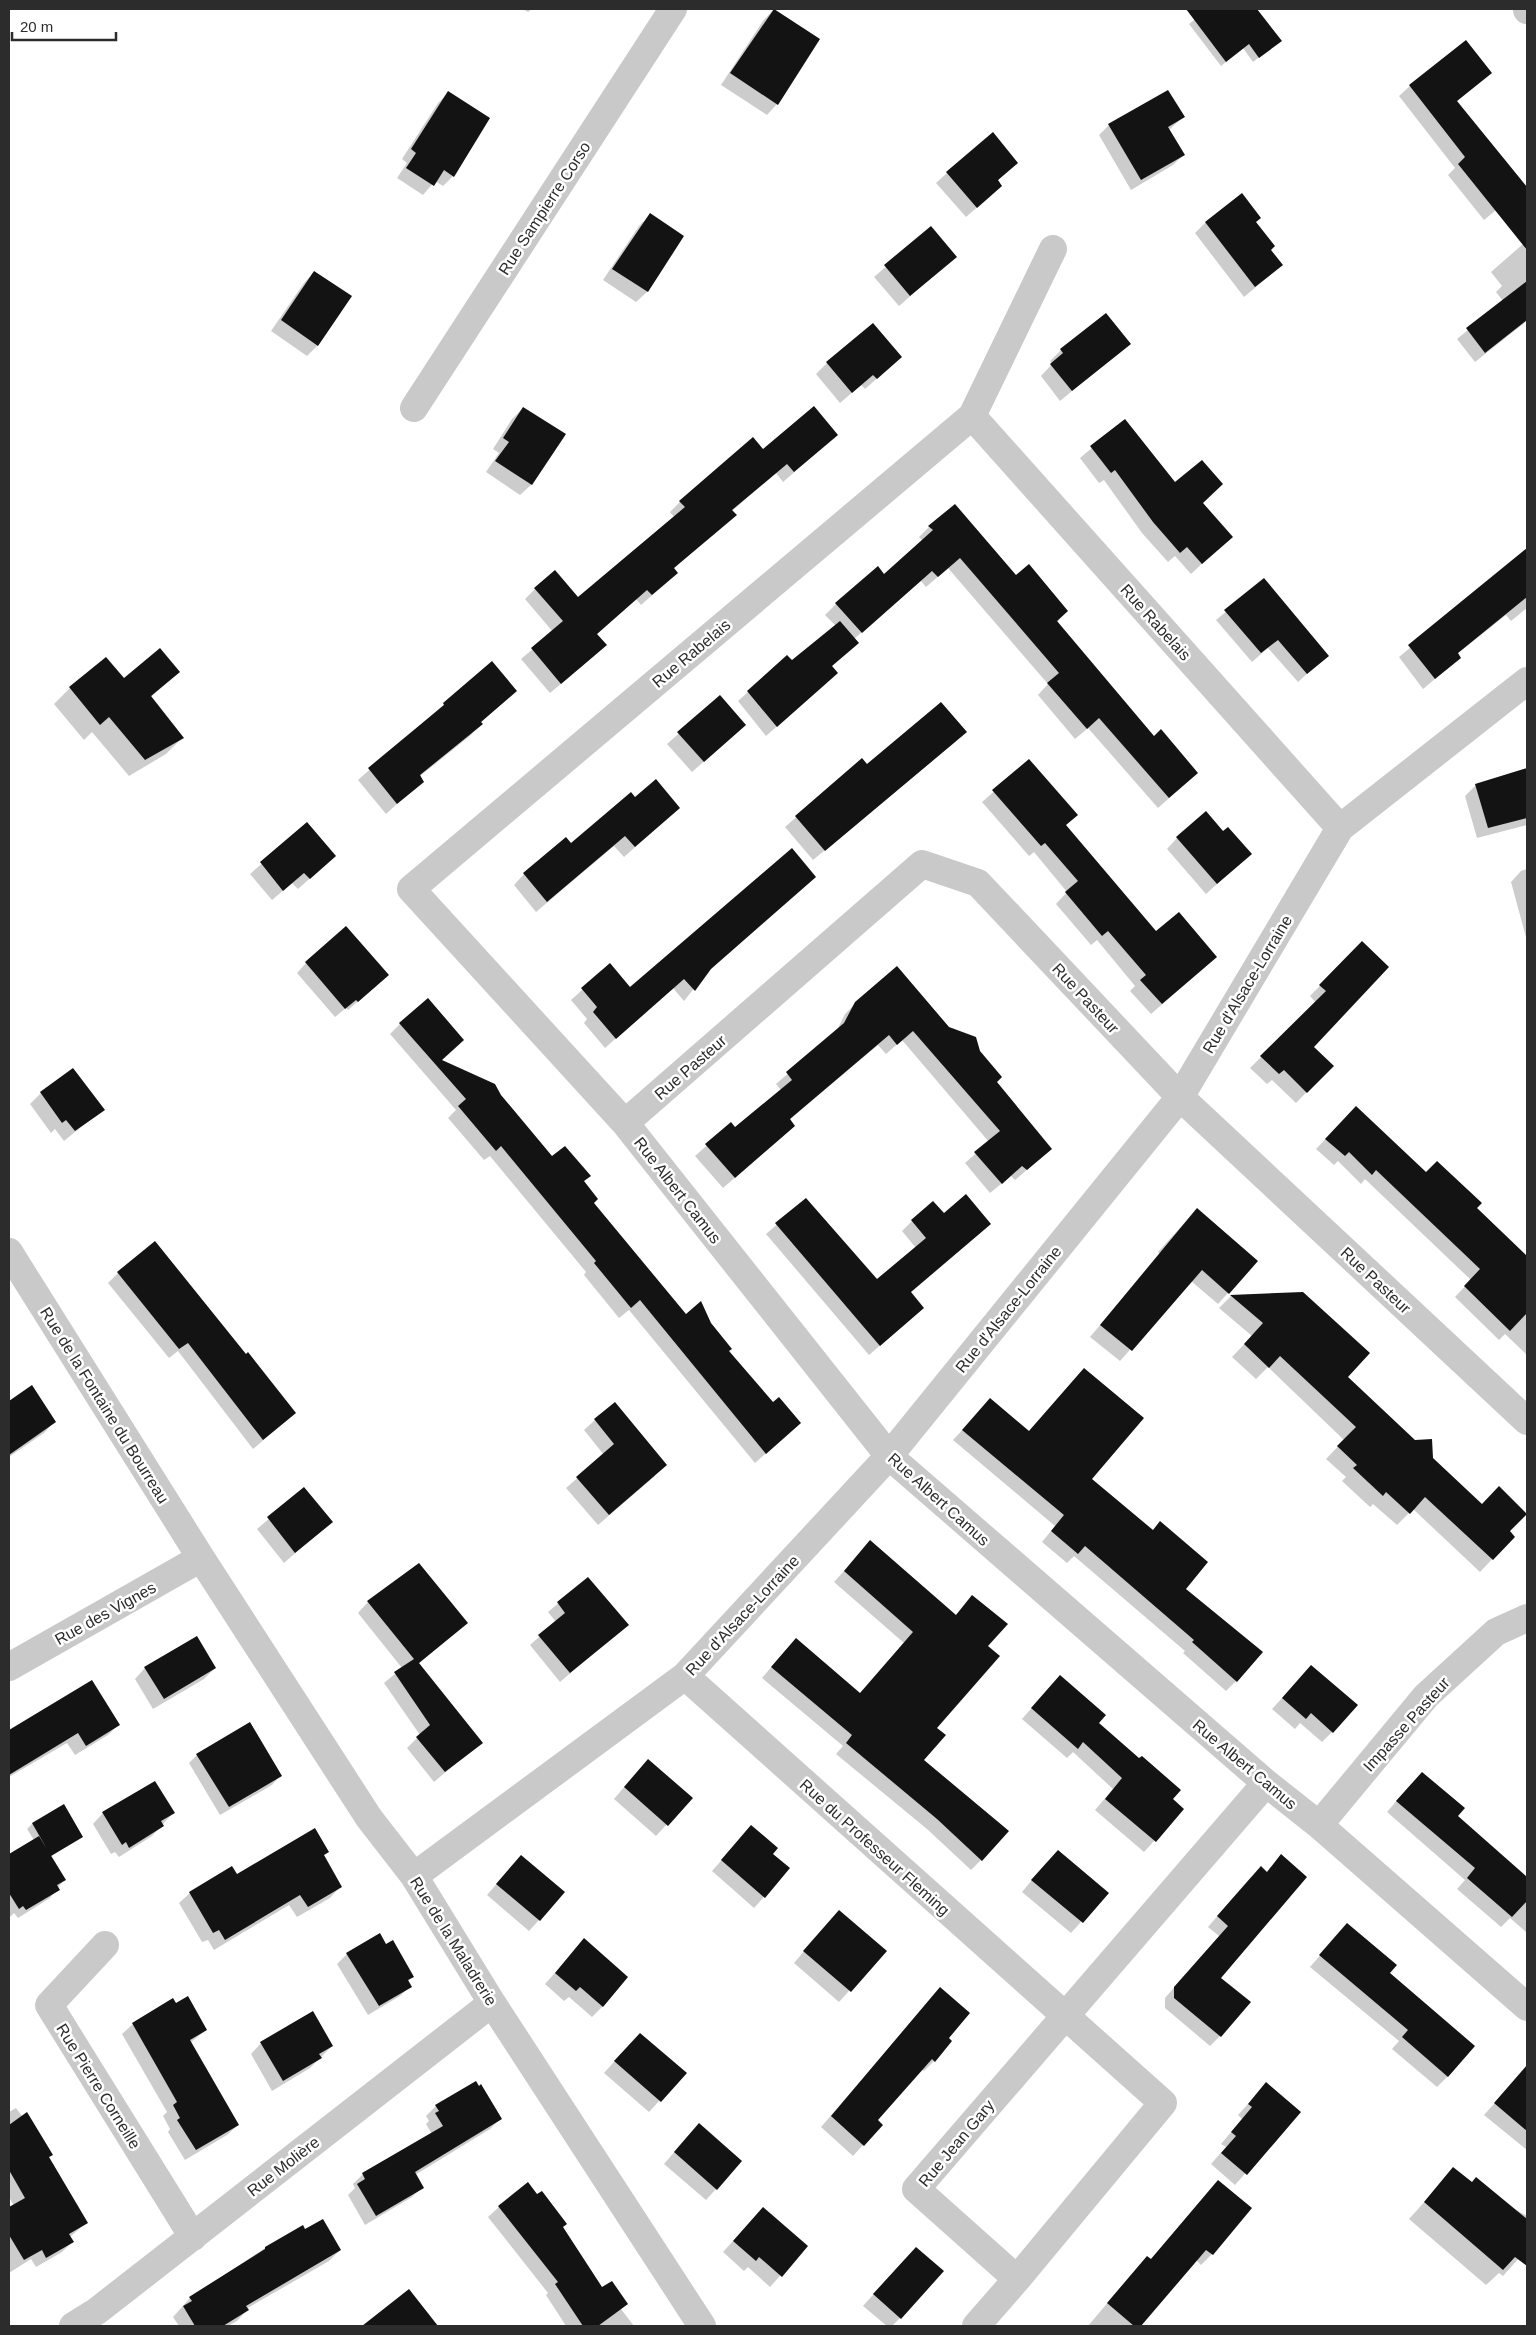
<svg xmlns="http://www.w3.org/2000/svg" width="1536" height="2335" font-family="Helvetica,sans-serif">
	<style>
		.shadow { fill: #0003 }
		.building { fill: #131313 }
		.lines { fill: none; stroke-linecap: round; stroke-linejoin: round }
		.minor { stroke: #c9c9c9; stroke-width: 28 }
		.labels { text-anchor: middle; stroke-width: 5; stroke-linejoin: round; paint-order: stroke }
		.street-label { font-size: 16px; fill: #2c2c2c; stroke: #fff }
	</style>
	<rect width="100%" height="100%" fill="#fff"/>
	<path class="shadow" d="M523,9H532L528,12Z
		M1208,9H1256L1280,41L1253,62L1243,48L1221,66L1189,24Z
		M773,10L818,40L777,104L767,115L721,85L763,21Z
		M1490,73L1456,102L1513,196L1484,220L1448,175L1455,168L1399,96L1410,86Z
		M448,93L453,176L443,186L435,181L423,195L397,178L407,163L402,159L438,103Z
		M1183,117L1169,130L1183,155L1173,165L1131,190L1099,135L1109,125Z
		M1017,163L997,181L990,196L966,217L936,183L947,173Z
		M650,215L682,237L647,292L636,302L603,280L639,226Z
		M1206,222H1255L1269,250L1282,265L1244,297L1195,233Z
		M931,228L955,257L899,306L874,277Z
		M1523,244L1527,250V321L1475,362L1457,339L1503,301L1496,292L1502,286L1491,272Z
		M314,272L318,345L307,356L271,331L304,283Z
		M1129,344L1060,401L1041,376L1052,364L1050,361L1061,350Z
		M827,363L890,367L865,389L861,385L840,403L816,374Z
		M523,408L564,435L531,485L520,495L486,472L499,453L493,449L512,419Z
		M1125,420L1175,484L1202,503L1220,547L1191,574L1175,556L1168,562L1142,533L1104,480L1099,483L1080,458Z
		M837,435L783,482L776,473L732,511L673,569L666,583L641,605L636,599L596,635L594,656L550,693L521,659L553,632L525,599L535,589L577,599L674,517L670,512L680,502L763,450Z
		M929,527L1015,577L1067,611L1057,622L1186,783L1158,808L1088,728L1075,739L1038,695L1048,684L948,568L926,587L921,581L854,639L831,667L826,683L766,736L738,701L748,692L792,662L836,626L825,615L836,604L884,576L923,541L919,537Z
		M1527,550V608L1511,621L1506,615L1457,654L1460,658L1423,689L1399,657Z
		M1264,580L1327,656L1298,682L1268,648L1252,662L1216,620Z
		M491,663L515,691L480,723L471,735L419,777L422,781L386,814L358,780Z
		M178,672L150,698L182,738L166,754L129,776L92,732L84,740L54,704L70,688Z
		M720,697L734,735L692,772L667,744Z
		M955,742L813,860L785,827L862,760L867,766Z
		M1029,761L1065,826L1156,933L1205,967L1151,1014L1130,991L1135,986L1097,940L1091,945L1056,904L1067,892L1034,852L1029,856L982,802Z
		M1527,779V825L1477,838L1465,796L1476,785Z
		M635,798L679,808L624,857L614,846L536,912L514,885L524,874L571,845Z
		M307,824L335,856L298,889L292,883L272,900L250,874Z
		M1177,838L1239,864L1206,894L1167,849Z
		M1527,869V941L1511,882L1521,871Z
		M1362,943L1312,1047L1332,1066L1296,1103L1272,1080L1267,1084L1250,1068L1316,1003L1310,996Z
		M306,963L378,984L348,1010L346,1008L335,1017L297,973Z
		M610,965L630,989L707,972L684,1001L673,988L605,1048L584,1023L587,1019L571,1000Z
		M856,1003L948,1028L979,1051L996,1082L1051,1149L1015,1180L1011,1176L990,1193L965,1163L989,1142L902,1040L886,1054L878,1045L789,1120L783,1136L723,1188L695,1156L731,1124L735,1128L781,1090L776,1084L836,1032L845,1014Z
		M400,1024L440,1061L500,1096L552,1158L583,1182L592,1203L685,1316L710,1324L788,1434L755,1463L629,1310L619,1318L584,1275L586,1272L490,1156L484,1160L448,1118L456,1110L390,1034Z
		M73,1069L103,1109L64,1141L55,1129L51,1133L30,1104L41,1093Z
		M1356,1108L1426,1174L1476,1208L1527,1258V1279L1520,1288L1527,1295V1355L1505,1334L1499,1340L1455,1297L1471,1280L1365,1179L1361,1184L1338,1161L1334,1165L1316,1149Z
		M806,1199L876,1281L916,1248L902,1231L912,1221L944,1215L990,1224L910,1293L912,1318L869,1355L766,1234Z
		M1197,1209L1228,1293L1218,1304L1191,1281L1120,1361L1090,1337L1160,1254L1158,1252Z
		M118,1273L246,1355L295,1413L253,1449L178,1351L169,1358L108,1283Z
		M1303,1293L1346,1377L1513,1537L1480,1572L1413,1509L1397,1525L1373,1504L1370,1507L1342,1481L1346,1477L1326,1459L1344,1440L1268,1367L1256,1379L1232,1357L1252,1336L1219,1308L1231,1296Z
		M1084,1369L1090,1479L1184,1589L1236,1681L1226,1691L1183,1653L1185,1651L1074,1556L1067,1563L1042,1542L1055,1526L953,1440L981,1410L1028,1432Z
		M32,1387L54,1422L44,1433L9,1457V1402Z
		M595,1420L655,1476L598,1525L566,1488L604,1455L584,1430Z
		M304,1489L331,1522L284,1563L257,1529Z
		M870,1542L955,1616L972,1597L987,1646L936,1728L922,1760L981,1860L971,1870L927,1829L836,1754L843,1746L762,1678L786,1650L860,1694L904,1643L834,1582Z
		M588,1578L627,1625L560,1682L530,1645L556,1622L548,1612Z
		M368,1602L466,1623L418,1664L481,1742L434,1782L407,1748L420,1735L384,1683L402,1668L358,1613Z
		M1311,1666L1332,1732L1322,1742L1300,1723L1295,1729L1272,1709Z
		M145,1668H215L204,1679L153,1709L135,1679Z
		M91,1682L118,1725L108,1735L75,1755L67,1743L9,1777V1731Z
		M1050,1687L1097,1724L1183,1809L1144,1852L1095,1810L1113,1789L1073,1752L1067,1758L1022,1719Z
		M197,1755L280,1776L272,1785L220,1815L189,1763Z
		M638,1771L691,1798L656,1836L614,1799Z
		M1411,1784L1456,1817L1527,1879V1933L1510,1918L1501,1927L1457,1889L1465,1880L1387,1812Z
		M63,1805L82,1836L50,1857L64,1880L50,1898L18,1918L14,1913L10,1917L9,1855L34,1840L27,1829L32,1824Z
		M103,1813H173L152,1836L119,1857L115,1852L111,1854L93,1824Z
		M751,1827L764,1897L754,1908L712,1871Z
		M323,1856L340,1887L330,1898L297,1917L289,1905L214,1950L208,1940L202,1942L179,1903L190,1893L237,1876Z
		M521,1856L539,1920L529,1931L487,1895Z
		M1281,1856L1219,1978L1220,2036L1210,2046L1165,2008V1998L1219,1936L1208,1927L1251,1877L1266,1873Z
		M1047,1862L1107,1893L1071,1933L1022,1892Z
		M829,1922L885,1951L839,2002L794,1963Z
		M1337,1936L1389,1973L1448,2076L1437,2087L1392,2049L1399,2041L1310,1967Z
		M584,1940L603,2006L592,2017L569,1997L564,2001L545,1984Z
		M347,1954L413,1976L407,1982L410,1986L400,1996L368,2015L337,1964Z
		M940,1989L947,2038L934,2061L924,2071L921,2069L876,2121L863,2145L853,2156L821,2127Z
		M176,2005L206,2030L190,2043L238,2125L227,2135L185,2160L168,2132L170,2129L163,2116L167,2112L122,2034L133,2024Z
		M261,2043L332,2046L310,2068L272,2091L251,2054Z
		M629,2045L685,2073L649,2112L604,2073Z
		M1521,2074L1527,2079V2150L1484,2115Z
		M1266,2084L1299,2112L1235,2185L1211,2164L1226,2147L1221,2144L1242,2119L1238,2115Z
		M436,2106L500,2119L490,2129L415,2175L422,2187L412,2197L365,2225L348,2195L355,2188L353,2184L363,2174L432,2134L426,2124L429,2121L426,2116Z
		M16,2108L51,2155L48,2158L86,2223L70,2237L72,2242L62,2252L36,2267L31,2259L9,2273V2209L14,2206L9,2197V2112Z
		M688,2136L716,2189L706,2200L664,2164Z
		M1454,2169L1472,2184L1527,2216V2249L1503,2276L1499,2273L1486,2285L1409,2219Z
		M1218,2182L1212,2254L1201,2265L1196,2260L1139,2326H1088L1137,2268L1150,2260Z
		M499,2207L562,2227L602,2288L621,2309L634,2326H566L546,2295L548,2293L488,2217Z
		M752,2220L806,2247L770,2287L748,2267L744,2271L723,2252Z
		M304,2231L340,2250L329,2261L246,2309L247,2310L237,2321L228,2326H179L173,2317L190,2298L265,2248Z
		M905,2259L900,2318L892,2326H887L863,2306Z
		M409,2291L432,2322L428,2326H364Z"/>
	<path class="building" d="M774,9L820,39L778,105L730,73Z
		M1186,9H1257L1282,41L1259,58L1249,44L1226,62Z
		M1466,40L1492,73L1457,101L1527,187V250L1458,164L1465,157L1409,85Z
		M1168,90L1185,117L1168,127L1185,155L1141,180L1108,124Z
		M448,91L490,118L454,177L444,170L434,186L406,168L416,153L411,149Z
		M993,132L1018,163L998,180L1002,186L977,208L946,172Z
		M1242,193L1261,218L1256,222L1275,246L1271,250L1283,265L1255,287L1205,222Z
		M650,213L684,236L648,292L612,269Z
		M931,226L957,257L910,296L884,265Z
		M314,271L352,296L318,346L281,320Z
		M1527,281V320L1485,353L1466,328Z
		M1106,313L1131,344L1072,391L1050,364L1063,353L1060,349Z
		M873,323L902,357L877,379L873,375L852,393L826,362Z
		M814,406L838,435L794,472L787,464L732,510L737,515L674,568L678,573L652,595L647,590L597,634L607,645L561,684L531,648L563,621L534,588L555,570L578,597L685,507L679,501L753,437L763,449Z
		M523,407L566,434L532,485L495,461L509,442L503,438Z
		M1125,419L1175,482L1202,460L1223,484L1203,503L1233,537L1202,564L1187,547L1180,553L1153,522L1115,470L1111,473L1090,446Z
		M955,504L1016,575L1029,564L1068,611L1057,621L1154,736L1161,729L1198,773L1169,798L1099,718L1087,729L1047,683L1059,673L960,558L938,577L932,571L862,633L835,603L878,566L884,574L933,530L928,526Z
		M1527,548V597L1458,653L1461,658L1435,679L1408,645Z
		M1264,578L1329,656L1307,674L1278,640L1261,653L1224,610Z
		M840,621L859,643L832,666L838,673L777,727L747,691L787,655L792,660Z
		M160,648L180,672L151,696L184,738L145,760L109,717L100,725L69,687L106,657L124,678Z
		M492,661L517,691L481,722L483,724L420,775L424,782L397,804L368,768L444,705L443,703Z
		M720,695L746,725L704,762L677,732Z
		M941,702L967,732L825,851L795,816L862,758L867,764Z
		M1029,759L1078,815L1066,825L1156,931L1179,912L1217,957L1162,1004L1140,980L1146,975L1108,931L1102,936L1065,892L1078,881L1045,843L1041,846L992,790Z
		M1527,768V818L1488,828L1475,784Z
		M656,779L680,808L635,847L625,836L547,902L523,873L566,837L571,843L631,792L635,797Z
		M1206,811L1223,831L1228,827L1252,854L1217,884L1176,837Z
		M307,822L336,856L310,879L304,873L283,891L260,862Z
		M792,848L816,877L711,969L695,991L684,979L616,1039L593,1012L597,1007L581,988L610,963L630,987Z
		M346,926L389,975L358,1002L356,1000L345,1009L305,962Z
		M1362,941L1389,967L1314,1047L1334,1066L1307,1093L1284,1070L1279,1074L1260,1056L1326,991L1319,985Z
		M897,966L949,1027L976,1037L980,1051L1002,1077L997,1082L1052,1149L1027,1170L1022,1166L1002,1184L974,1152L1000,1131L913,1031L897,1045L889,1035L790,1119L795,1126L735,1178L705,1144L731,1122L735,1127L792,1080L786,1072L844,1023L855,1002Z
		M428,998L464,1040L442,1060L495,1084L501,1095L552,1156L565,1146L591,1176L584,1181L598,1199L594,1203L686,1314L701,1301L711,1323L732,1349L729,1351L773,1402L779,1397L801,1423L766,1454L640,1300L631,1308L594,1263L596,1261L501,1146L496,1151L458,1106L466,1099L399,1023Z
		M73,1068L105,1110L75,1131L66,1120L62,1123L40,1092Z
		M1356,1106L1426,1172L1437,1161L1482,1203L1477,1208L1527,1256V1313L1510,1331L1464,1286L1480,1269L1376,1170L1372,1175L1349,1152L1345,1156L1325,1139Z
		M966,1194L991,1224L911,1292L924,1308L880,1346L775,1223L806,1198L877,1279L926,1238L911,1220L933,1201L944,1213Z
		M1197,1208L1258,1261L1229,1294L1202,1270L1132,1351L1100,1325Z
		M155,1241L246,1354L248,1352L296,1413L263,1440L188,1343L179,1349L117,1272Z
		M1303,1292L1370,1353L1348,1377L1415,1440L1432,1439L1433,1458L1482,1504L1499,1486L1527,1514L1510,1531L1515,1537L1493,1560L1425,1497L1410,1514L1386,1492L1383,1496L1353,1468L1357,1465L1337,1446L1356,1427L1280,1356L1269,1368L1244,1344L1263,1323L1230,1295Z
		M1084,1368L1144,1418L1092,1479L1153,1530L1160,1521L1208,1562L1186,1589L1263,1652L1237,1682L1192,1642L1194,1640L1085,1546L1078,1554L1051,1531L1064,1515L962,1430L990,1398L1029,1431Z
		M32,1385L56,1422L9,1455V1401Z
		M615,1402L667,1465L609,1515L576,1477L614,1444L594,1419Z
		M304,1487L333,1522L295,1553L267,1517Z
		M870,1540L956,1615L972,1595L1008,1624L988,1646L1000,1656L937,1728L946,1735L924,1760L1009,1831L982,1861L937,1819L846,1743L852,1735L771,1667L796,1638L860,1693L913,1632L844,1571Z
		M419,1563L468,1623L419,1663L483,1743L445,1772L416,1737L430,1725L394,1672L414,1659L367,1601Z
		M588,1577L629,1625L570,1673L538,1635L565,1613L557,1602Z
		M197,1636L216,1668L164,1699L144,1667Z
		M1311,1665L1358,1705L1333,1733L1311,1713L1306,1719L1282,1698Z
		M1060,1675L1106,1715L1099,1723L1139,1758L1142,1756L1181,1790L1173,1799L1184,1809L1156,1842L1105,1799L1122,1778L1083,1742L1078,1749L1031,1708Z
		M92,1680L120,1725L86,1746L78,1733L9,1775V1730Z
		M250,1722L282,1776L229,1807L196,1754Z
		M648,1759L693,1798L668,1826L624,1787Z
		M1422,1772L1465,1808L1458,1816L1527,1877V1901L1512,1917L1467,1878L1475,1868L1396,1801Z
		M155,1781L175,1813L161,1821L164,1826L129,1848L126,1842L122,1845L102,1812Z
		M64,1804L83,1837L51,1856L32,1823Z
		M751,1825L778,1848L773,1854L790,1868L765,1898L721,1860Z
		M315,1828L329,1852L324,1855L342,1887L308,1907L300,1895L225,1940L219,1930L213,1933L189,1892L232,1866L237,1874Z
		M39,1836L66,1880L57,1885L60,1890L26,1910L23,1906L19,1909L9,1893V1854Z
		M1058,1850L1109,1893L1083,1923L1031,1880Z
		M1281,1854L1307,1877L1221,1978L1251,2002L1221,2037L1174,1998V1987L1228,1926L1217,1916L1261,1866L1267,1872Z
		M521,1855L565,1892L540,1921L496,1884Z
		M839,1910L887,1951L851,1992L803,1951Z
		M1347,1923L1397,1965L1390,1973L1475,2046L1448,2077L1402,2037L1408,2030L1319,1955Z
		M380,1933L386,1944L393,1940L414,1977L408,1980L412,1987L379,2006L346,1953Z
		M584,1938L628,1977L603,2007L580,1987L576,1991L555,1973Z
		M940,1987L970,2013L949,2038L952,2041L935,2062L932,2059L878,2120L883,2125L864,2146L831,2116Z
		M188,1996L207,2030L190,2040L239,2125L196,2150L177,2120L180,2118L173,2105L177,2102L132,2023L173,1998L176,2003Z
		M313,2011L333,2046L319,2054L322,2058L283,2081L260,2042Z
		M640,2033L687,2073L661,2102L614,2061Z
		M1527,2065V2131L1494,2103Z
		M476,2081L479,2086L481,2084L502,2119L415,2172L424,2188L376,2216L357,2184L365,2179L362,2173L443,2126L435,2113L439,2111L435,2105Z
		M1266,2082L1301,2112L1247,2175L1221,2153L1236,2136L1231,2132L1252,2107L1248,2104Z
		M27,2112L53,2155L49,2157L88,2223L69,2234L74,2242L46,2258L42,2250L24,2260L9,2235V2207L25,2198L9,2170V2125Z
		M699,2123L742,2161L717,2190L674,2152Z
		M1453,2167L1472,2182L1476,2177L1527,2219V2266L1515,2257L1503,2270L1424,2202Z
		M1218,2180L1252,2208L1213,2255L1206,2250L1141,2326H1134L1107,2303L1147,2256L1151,2259Z
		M528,2182L537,2194L542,2191L567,2224L563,2227L602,2287L612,2281L628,2304L598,2326H583L555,2284L558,2282L498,2206Z
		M763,2207L808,2246L782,2277L759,2257L756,2261L733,2241Z
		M323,2219L341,2250L246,2306L249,2310L223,2326H195L183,2306L192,2301L189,2297L265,2249V2247L303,2225L305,2229Z
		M916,2247L944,2271L901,2319L873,2294Z
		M409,2289L438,2326H362Z"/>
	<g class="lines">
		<path class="minor" d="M1527,9V10
			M414,408L673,9
			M972,416L1053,249
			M1340,828L972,416L411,889L625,1123L889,1456L1266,1783L1319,1825L1527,2007
			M625,1123L922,864L978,883L1180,1097L1527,1421
			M9,1252L201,1558L369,1818L414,1876L492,2003L702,2326
			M9,1667L201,1558
			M685,1676L1163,2103L1017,2279L916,2189L1266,1783
			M1319,1825L1426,1696L1496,1632L1527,1618
			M414,1876L685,1676L889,1456L1180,1097L1340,828L1527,681
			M105,1945L49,2005L193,2237
			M73,2326L97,2311L492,2003
			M976,2326L1017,2279"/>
	</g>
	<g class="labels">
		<g class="street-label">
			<text transform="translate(544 208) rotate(-57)" y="6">Rue Sampierre Corso</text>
			<text transform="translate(1156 622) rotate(48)" y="6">Rue Rabelais</text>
			<text transform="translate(691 653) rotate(-40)" y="6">Rue Rabelais</text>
			<text transform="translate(1247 984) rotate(-59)" y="6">Rue d'Alsace-Lorraine</text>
			<text transform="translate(1086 998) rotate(47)" y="6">Rue Pasteur</text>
			<text transform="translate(690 1067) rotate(-41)" y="6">Rue Pasteur</text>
			<text transform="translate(678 1190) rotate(52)" y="6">Rue Albert Camus</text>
			<text transform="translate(1376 1280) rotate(43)" y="6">Rue Pasteur</text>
			<text transform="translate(1008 1309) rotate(-51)" y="6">Rue d'Alsace-Lorraine</text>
			<text transform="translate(105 1405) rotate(58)" y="6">Rue de la Fontaine du Bourreau</text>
			<text transform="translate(939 1499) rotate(42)" y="6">Rue Albert Camus</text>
			<text transform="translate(105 1613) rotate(-29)" y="6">Rue des Vignes</text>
			<text transform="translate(742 1615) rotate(-47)" y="6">Rue d'Alsace-Lorraine</text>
			<text transform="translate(1406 1724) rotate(-48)" y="6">Impasse Pasteur</text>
			<text transform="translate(1245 1764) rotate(40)" y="6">Rue Albert Camus</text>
			<text transform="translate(875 1847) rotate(42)" y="6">Rue du Professeur Fleming</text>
			<text transform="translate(454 1941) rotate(58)" y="6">Rue de la Maladrerie</text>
			<text transform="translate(99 2086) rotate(58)" y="6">Rue Pierre Corneille</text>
			<text transform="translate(956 2143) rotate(-50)" y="6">Rue Jean Gary</text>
			<text transform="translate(283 2166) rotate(-38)" y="6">Rue Molière</text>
		</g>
	</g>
	<rect width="1536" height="2335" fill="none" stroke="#2c2c2c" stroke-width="20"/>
	<path d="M12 32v8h104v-8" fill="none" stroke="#2c2c2c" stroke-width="2.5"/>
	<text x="20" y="32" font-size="15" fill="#2c2c2c" stroke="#ffffff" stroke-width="4" paint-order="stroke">20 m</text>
</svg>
